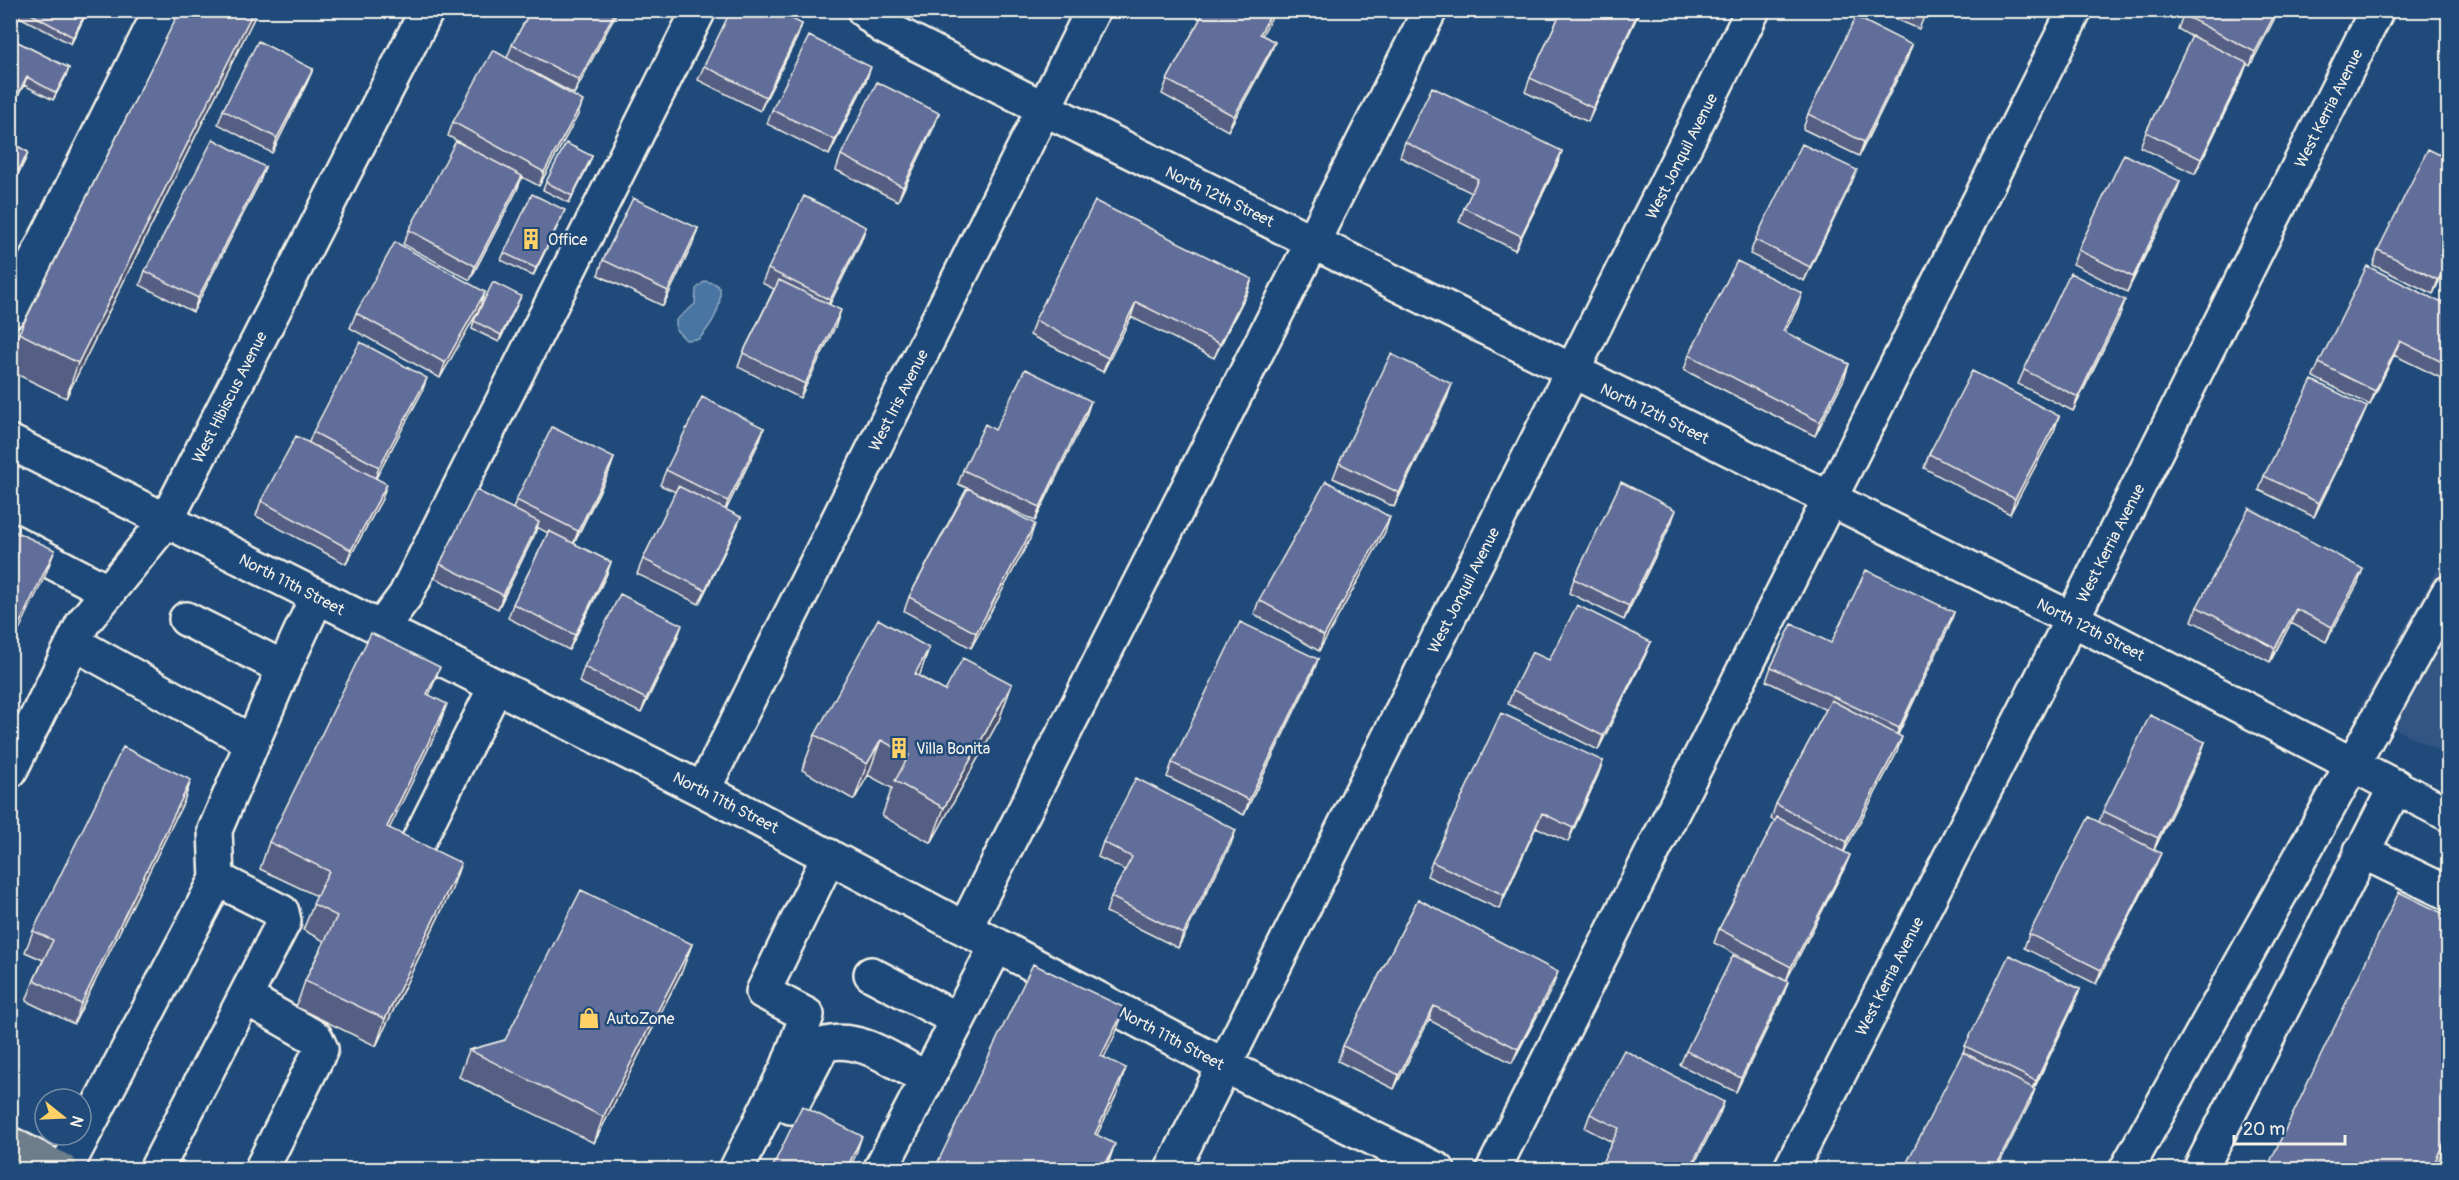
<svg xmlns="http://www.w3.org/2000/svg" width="2459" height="1180" font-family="Pangolin,sans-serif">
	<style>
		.built { fill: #335584 }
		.water { fill: #4874a3; stroke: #8da6bf; stroke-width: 1.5 }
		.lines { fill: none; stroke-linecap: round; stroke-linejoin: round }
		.minor-casing { stroke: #f4f1e8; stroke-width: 38 }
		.major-casing { stroke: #f4f1e8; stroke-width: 38 }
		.minor { stroke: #1f4a7a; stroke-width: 33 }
		.major { stroke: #6d7d8c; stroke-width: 33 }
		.wall { fill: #545f84; stroke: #f4f1e8; stroke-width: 1.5 }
		.shaded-wall { fill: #454d6c; stroke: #f4f1e8; stroke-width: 1.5 }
		.building { fill: #626e9a; stroke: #f4f1e8; stroke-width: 1.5 }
		.labels { text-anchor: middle; stroke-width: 5; stroke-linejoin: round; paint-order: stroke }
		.street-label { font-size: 16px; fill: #f4f1e8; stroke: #1f4a7a }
		.poi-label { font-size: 16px; fill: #f4f1e8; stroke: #1f4a7a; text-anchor: start }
	</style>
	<rect width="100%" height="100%" fill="#1f4a7a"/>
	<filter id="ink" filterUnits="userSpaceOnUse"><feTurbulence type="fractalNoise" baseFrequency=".0167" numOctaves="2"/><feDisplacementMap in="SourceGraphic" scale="12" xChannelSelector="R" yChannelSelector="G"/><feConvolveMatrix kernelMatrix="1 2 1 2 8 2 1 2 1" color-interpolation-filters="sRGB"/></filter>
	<g filter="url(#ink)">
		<path class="built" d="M2448,551V755L2358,710Z"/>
		<path class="water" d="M705,281L716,284L720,289C722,308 712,325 699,339L686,340L676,330V320L695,304L696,289Z"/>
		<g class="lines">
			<defs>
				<path id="minor" d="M864,10L882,26L1043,108L2072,619L2448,814
					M10,311L161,10
					M10,442L703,790L1223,1065L1438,1170
					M10,540L109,592
					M186,619L284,668L215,830L217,879
					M381,628L405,596L699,10
					M74,643L252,742
					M284,668L317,597
					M10,771L83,623L166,521L427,10
					M703,790L1093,10
					M415,848L496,686
					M2361,851L2448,893
					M965,928L1430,10
					M871,974L958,1020
					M245,997L316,1038L321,1049L261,1170
					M791,1107L823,1045C859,1033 896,1063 927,1079
					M65,1170L217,879L282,912L284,921L156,1170
					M736,1170L788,1066L807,1015L763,992L829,856
					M880,1170L997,945
					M1172,1170L1753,10
					M1493,1170L2075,10
					M1790,1170L2072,619L2377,10
					M2126,1170L2448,593
					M2200,1170L2396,786"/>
				<path id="major" d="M10,1144L61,1170"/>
			</defs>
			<use href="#minor" class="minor-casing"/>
			<use href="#major" class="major-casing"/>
			<use href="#minor" class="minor"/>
			<use href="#major" class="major"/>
		</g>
		<path class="wall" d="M10,10H88L71,44L10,12Z
			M258,10L66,398L10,371V357L19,333Z
			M531,10H618L574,94L531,71L578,115L539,186L522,177L517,190L470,280L403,244L409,230L463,144L448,136L453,122L507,58L512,45Z
			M1205,10H1274L1262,35L1275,42L1269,56L1228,131L1162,94L1167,80Z
			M1562,10H1640L1588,122L1525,92L1530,78Z
			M1875,10H1927L1919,29Z
			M2279,10L2250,66L2247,64L2242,77L2195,174L2140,147L2146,132L2192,37L2178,29L2183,15Z
			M802,24L797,38L760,111L698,80L704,66Z
			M10,38L69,68L66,76L53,100L24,85L10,110Z
			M1912,45L1907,59L1859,156L1803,129L1808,114Z
			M313,69L307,83L272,153L218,124L223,110Z
			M866,81L829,155L767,124L772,110Z
			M939,113L934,127L898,201L836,170L841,155Z
			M2448,132V156L2440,152Z
			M10,142L28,152L13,184L10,183Z
			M1405,142L1562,151L1557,165L1515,250L1459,222L1464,208L1472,193L1400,157Z
			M592,156L589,164L569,203L543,190L546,182Z
			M265,167L260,181L193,312L140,285L145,271Z
			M2180,181L2175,196L2127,292L2073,264L2078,250Z
			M1851,184L1804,281L1750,254L1755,240Z
			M562,217L533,276L501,260L504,253Z
			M866,227L861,241L829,305L836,325L800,398L738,367L743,353L774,289L762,283L768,269Z
			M698,228L693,243L663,306L598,275L603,260Z
			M2378,250L2448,262L2433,294L2373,265Z
			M1252,279L1247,293L1214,358L1131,317L1103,372L1030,335L1035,320Z
			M485,292L480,307L440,378L350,328L356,313Z
			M521,296L499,342L472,329L474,321Z
			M2125,300L2120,315L2073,411L2018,384L2024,370Z
			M2448,306V379L2447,381L2394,355L2370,405L2313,377L2319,363Z
			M1797,308L1784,332L1849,364L1844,379L1815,436L1684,370L1689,355Z
			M422,392L376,478L382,499L346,564L256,516L261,501L309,442L313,432Z
			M1447,398L1394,507L1333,478L1339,463Z
			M2367,407L2361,421L2314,517L2259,490L2264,476Z
			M1086,416L1035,521L980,494L1030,539L971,648L904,611L909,597L967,488L958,484L963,470L995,430Z
			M2059,416L2054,431L2010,514L1924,468L1929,454Z
			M764,428L759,442L726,510L741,517L735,531L699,604L637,574L643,559L676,492L660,485L666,470Z
			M614,458L609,472L574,544L611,562L606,576L569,650L508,618L513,604L548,533L537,527L534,536L498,609L435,578L440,564L513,509L516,500Z
			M1671,524L1624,620L1569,593L1574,579Z
			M1385,532L1319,651L1254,614L1259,600Z
			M2358,583L2326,642L2291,623L2270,662L2192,621L2197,607Z
			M1954,612L1949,627L1898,735L1897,752L1844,852L1850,855L1844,869L1786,981L1788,982L1783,996L1736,1092L1680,1065L1686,1051L1783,979L1714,943L1719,929L1775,821L1771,819L1776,804L1826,710L1766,681L1771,667L1831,643Z
			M677,639L641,713L579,682L584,667Z
			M1651,642L1645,656L1598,750L1508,704L1513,690L1549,660Z
			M929,648L919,676L945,691L1012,684L999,720L931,843L882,816L892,788L868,775L854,800L802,770L815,735Z
			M1318,659L1313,673L1244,815L1167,777L1172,763Z
			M429,696L437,731L389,828L452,889L376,1046L296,1007L305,981L324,941L303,930L317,896L260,869L269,842Z
			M2205,742L2200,756L2154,850L2155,867L2096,984L2024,948L2029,934L2099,822L2103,811Z
			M1603,761L1598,775L1568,842L1536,827L1499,909L1427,876L1432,862Z
			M191,780L184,801L74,1024L26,1001L34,980L43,960L25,952L33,931Z
			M1103,842L1231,844L1178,948L1106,912L1111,897L1125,870L1098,857Z
			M1418,899L1553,986L1512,1063L1429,1020L1394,1089L1338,1061L1343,1046Z
			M692,944L682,971L594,1143L459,1077L469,1050L505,1040Z
			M2080,989L2075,1003L2034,1089L2030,1103L1963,1053L1965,1046Z
			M1724,1102L1719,1116L1691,1170H1599L1612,1142L1585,1128L1590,1114Z
			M2448,1139L2434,1170H2267L2269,1164Z"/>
		<path class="shaded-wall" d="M87,10H88L71,44L73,37Z
			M254,10H258L66,398L78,363Z
			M616,10H618L574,94L579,80Z
			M1273,10H1274L1272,17L1255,48L1260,34Z
			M1639,10H1640L1638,15L1588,122L1593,108Z
			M2277,10H2279L2250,66L2255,52Z
			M802,24L797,38L760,111L766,97Z
			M1275,42L1269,56L1228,131L1234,116Z
			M1912,45L1907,59L1859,156L1864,142Z
			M2247,63L2242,77L2195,174L2201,159Z
			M871,67L866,81L829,155L835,140Z
			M69,68L66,76L53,100L56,93Z
			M313,69L307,83L272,153L277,138Z
			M27,77L24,85L10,110L12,105Z
			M583,101L578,115L539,186L544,172Z
			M939,113L934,127L898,201L903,187Z
			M1562,151L1557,165L1515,250L1521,236Z
			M28,152L26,159L13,184L15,177Z
			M592,156L589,164L569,203L572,196Z
			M265,167L260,181L193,312L198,298Z
			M1857,170L1851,184L1804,281L1810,267Z
			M522,176L517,190L470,280L475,266Z
			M2180,181L2175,196L2127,292L2133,277Z
			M565,210L562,217L533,276L536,268Z
			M866,227L861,241L825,314L830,300Z
			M698,228L693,243L663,306L668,291Z
			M2448,259V262L2433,294L2438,280Z
			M1252,279L1247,293L1214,358L1220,344Z
			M485,292L480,307L440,378L445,363Z
			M1802,293L1797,308L1778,346L1783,331Z
			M521,296L518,303L499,342L501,335Z
			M2125,300L2120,315L2073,411L2078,397Z
			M1136,302L1131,317L1103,372L1108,358Z
			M841,310L836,325L800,398L805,384Z
			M2400,341L2394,355L2370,405L2375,391Z
			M1849,364L1844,379L1815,436L1820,422Z
			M427,378L422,392L374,482L379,467Z
			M1452,384L1447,398L1394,507L1399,493Z
			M1091,401L1086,416L1035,521L1040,507Z
			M2367,407L2361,421L2314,517L2319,503Z
			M2059,416L2054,431L2010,514L2015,499Z
			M764,428L759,442L723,516L728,501Z
			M614,458L609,472L573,545L578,531Z
			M387,484L382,499L346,564L351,550Z
			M1676,510L1671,524L1624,620L1629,606Z
			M741,517L735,531L699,604L705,590Z
			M1390,517L1385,532L1319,651L1324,636Z
			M539,522L534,536L498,609L503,595Z
			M1035,524L1030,539L971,648L976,633Z
			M55,550L45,576L10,649V643Z
			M611,562L606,576L569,650L575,635Z
			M2363,569L2358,583L2326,642L2332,627Z
			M2296,609L2291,623L2270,662L2275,648Z
			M1954,612L1949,627L1894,742L1899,728Z
			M682,625L677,639L641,713L646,699Z
			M1651,642L1645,656L1598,750L1603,736Z
			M929,648L917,683L915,674Z
			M1318,659L1313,673L1244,815L1249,800Z
			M440,667L430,693L417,721L427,694Z
			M1012,684L999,720L931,843L944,808Z
			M447,704L437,731L377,854L387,827Z
			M1902,737L1897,752L1842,856L1847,842Z
			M881,740L868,775L854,800L867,764Z
			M2205,742L2200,756L2153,852L2158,838Z
			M1603,761L1598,775L1568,842L1573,828Z
			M191,780L184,801L74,1024L81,1004Z
			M1542,813L1536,827L1499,909L1504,895Z
			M1236,830L1231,844L1178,948L1183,934Z
			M2161,853L2155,867L2096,984L2101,970Z
			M1850,855L1844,869L1786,981L1791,967Z
			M461,863L452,889L376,1046L385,1019Z
			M692,944L682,971L594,1143L603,1117Z
			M1558,972L1553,986L1512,1063L1518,1049Z
			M1788,982L1783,996L1736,1092L1741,1078Z
			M2080,989L2075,1003L2031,1095L2036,1081Z
			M1434,1006L1429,1020L1394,1089L1399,1075Z
			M1125,1008L1115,1035L1092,1082L1101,1056Z
			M1126,1068L1117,1094L1085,1160L1095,1134Z
			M2035,1089L2030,1103L1996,1170H1994Z
			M1724,1102L1719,1116L1691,1170H1689Z
			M2448,1133V1139L2434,1170H2431Z
			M862,1136L855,1157L848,1170H846Z
			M1115,1144L1106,1170H1103Z"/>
		<path class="building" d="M24,10H87L73,37Z
			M180,10H254L78,363L19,333Z
			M531,10H616L579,80L512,45Z
			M731,10H775L802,24L766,97L704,66Z
			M1205,10H1273L1260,34L1275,42L1234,116L1167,80Z
			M1562,10H1639L1593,108L1530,78Z
			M1913,10H1926L1924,15Z
			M2185,10H2277L2255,52L2183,15Z
			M1856,17L1912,45L1864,142L1808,114Z
			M809,36L871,67L835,140L772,110Z
			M2192,36L2247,63L2201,159L2146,132Z
			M10,38L69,68L56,93L27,77L12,105L10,104Z
			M258,41L313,69L277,138L223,110Z
			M493,50L583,101L544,172L453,122Z
			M877,82L939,113L903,187L841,155Z
			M1432,87L1562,151L1521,236L1464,208L1478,179L1405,142Z
			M213,139L265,167L198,298L145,271Z
			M456,141L522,176L475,266L409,230Z
			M10,142L28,152L15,177L10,174Z
			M566,143L592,156L572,196L546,182Z
			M1802,144L1857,170L1810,267L1755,240Z
			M2428,149L2448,159V259L2438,280L2378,250Z
			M2124,154L2180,181L2133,277L2078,250Z
			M532,194L565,210L536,268L504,253Z
			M804,196L866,227L830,300L768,269Z
			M633,198L698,228L668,291L603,260Z
			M1095,201L1252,279L1220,344L1136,302L1108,358L1035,320Z
			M395,242L485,292L445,363L356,313Z
			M1737,261L1802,293L1783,331L1849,364L1820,422L1689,355Z
			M2367,266L2448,306V365L2400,341L2375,391L2319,363Z
			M2070,273L2125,300L2078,397L2024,370Z
			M779,280L841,310L805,384L743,353Z
			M493,282L521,296L501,335L474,321Z
			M360,342L427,378L379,467L313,432Z
			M1391,354L1452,384L1399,493L1339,463Z
			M1025,369L1091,401L1040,507L963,470L985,424L995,430Z
			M1972,371L2059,416L2015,499L1929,454Z
			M2312,380L2367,407L2319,503L2264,476Z
			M702,397L764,428L728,501L666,470Z
			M552,427L614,458L578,531L516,500Z
			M296,436L387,484L351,550L261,501Z
			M1326,481L1390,517L1324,636L1259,600Z
			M1621,482L1676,510L1629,606L1574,579Z
			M678,486L741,517L705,590L643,559Z
			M968,488L1035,524L976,633L909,597Z
			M476,490L539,522L503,595L440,564Z
			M2249,508L2363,569L2332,627L2296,609L2275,648L2197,607Z
			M10,529L55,550L10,643Z
			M549,531L611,562L575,635L513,604Z
			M1866,570L1954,612L1899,728L1771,667L1792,624L1831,643Z
			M620,594L682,625L646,699L584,667Z
			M1577,605L1651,642L1603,736L1513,690L1532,652L1549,660Z
			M878,619L929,648L915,674L945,691L963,658L1012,684L944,808L895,781L909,755L881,740L867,764L815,735Z
			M1240,622L1318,659L1249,800L1172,763Z
			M371,633L440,667L427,694L447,704L387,827L461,863L385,1019L305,981L337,916L313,904L329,871L269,842Z
			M1831,700L1902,737L1847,842L1776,804Z
			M1501,713L1603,761L1573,828L1542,813L1504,895L1432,862Z
			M2150,715L2205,742L2158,838L2103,811Z
			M123,747L191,780L81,1004L34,980L53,940L33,931Z
			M1136,778L1236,830L1183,934L1111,897L1132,857L1103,842Z
			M1777,817L1850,855L1791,967L1719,929Z
			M2089,817L2161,853L2101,970L2029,934Z
			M581,890L692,944L603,1117L469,1050L505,1040Z
			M2399,892L2448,916V1133L2431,1170H2281L2269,1164Z
			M1418,899L1558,972L1518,1049L1434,1006L1399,1075L1343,1046Z
			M1733,955L1788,982L1741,1078L1686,1051Z
			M2009,955L2080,989L2036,1081L1965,1046Z
			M1033,964L1125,1008L1101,1056L1126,1068L1095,1134L1115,1144L1103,1170H934Z
			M1624,1050L1724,1102L1689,1170L1599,1169L1619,1128L1590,1114Z
			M1963,1052L2035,1089L1994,1170H1903Z
			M802,1106L862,1136L846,1170H771Z"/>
	</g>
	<defs>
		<symbol id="building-bare" viewBox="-9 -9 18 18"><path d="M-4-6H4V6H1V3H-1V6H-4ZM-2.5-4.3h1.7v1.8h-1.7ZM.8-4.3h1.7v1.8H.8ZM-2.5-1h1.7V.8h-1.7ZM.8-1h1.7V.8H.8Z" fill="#ffd166" stroke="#1f4a7a" stroke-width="2.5" paint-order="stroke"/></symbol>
		<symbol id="shop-bare" viewBox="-9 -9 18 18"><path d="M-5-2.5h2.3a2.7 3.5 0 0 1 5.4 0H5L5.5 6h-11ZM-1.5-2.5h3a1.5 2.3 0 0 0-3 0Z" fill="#ffd166" stroke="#1f4a7a" stroke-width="2.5" paint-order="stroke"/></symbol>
	</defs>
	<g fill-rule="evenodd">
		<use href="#building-bare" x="516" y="224" width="30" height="30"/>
		<use href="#building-bare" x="884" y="733" width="30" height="30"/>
		<use href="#shop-bare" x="574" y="1003" width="30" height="30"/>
	</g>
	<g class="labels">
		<g class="street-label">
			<text transform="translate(2328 108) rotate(-63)" y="6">West Kerria Avenue</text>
			<text transform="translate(1681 156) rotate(-63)" y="6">West Jonquil Avenue</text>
			<text transform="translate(1220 196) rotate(26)" y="6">North 12th Street</text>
			<text transform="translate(229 397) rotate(-63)" y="6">West Hibiscus Avenue</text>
			<text transform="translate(898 400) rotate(-63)" y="6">West Iris Avenue</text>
			<text transform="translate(1655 413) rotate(26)" y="6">North 12th Street</text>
			<text transform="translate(2110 543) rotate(-63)" y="6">West Kerria Avenue</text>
			<text transform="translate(292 584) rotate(27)" y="6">North 11th Street</text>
			<text transform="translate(1463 590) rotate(-63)" y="6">West Jonquil Avenue</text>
			<text transform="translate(2091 629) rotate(27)" y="6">North 12th Street</text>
			<text transform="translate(726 802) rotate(27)" y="6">North 11th Street</text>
			<text transform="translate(1889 976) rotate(-63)" y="6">West Kerria Avenue</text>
			<text transform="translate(1172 1038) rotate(28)" y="6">North 11th Street</text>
		</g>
		<g class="poi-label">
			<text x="548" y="245">Office</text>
			<text x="916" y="754">Villa Bonita</text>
			<text x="606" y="1024">AutoZone</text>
		</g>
	</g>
	<rect width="2459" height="1180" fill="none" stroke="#1f4a7a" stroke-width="36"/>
	<rect x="18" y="18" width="2423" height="1144" fill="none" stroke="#f4f1e8" stroke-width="2" filter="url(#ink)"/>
	<g transform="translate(63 1117) rotate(108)"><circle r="28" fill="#1f4a7a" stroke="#748da6" stroke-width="1.5"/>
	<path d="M0-4.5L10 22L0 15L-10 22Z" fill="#ffd166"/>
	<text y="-9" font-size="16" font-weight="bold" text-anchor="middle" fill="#f4f1e8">N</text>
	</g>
	<path d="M2234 1135v9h111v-9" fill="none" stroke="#f4f1e8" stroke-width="3"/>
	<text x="2243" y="1135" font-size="18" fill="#f4f1e8" stroke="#1f4a7a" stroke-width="4.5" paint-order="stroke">20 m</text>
</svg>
